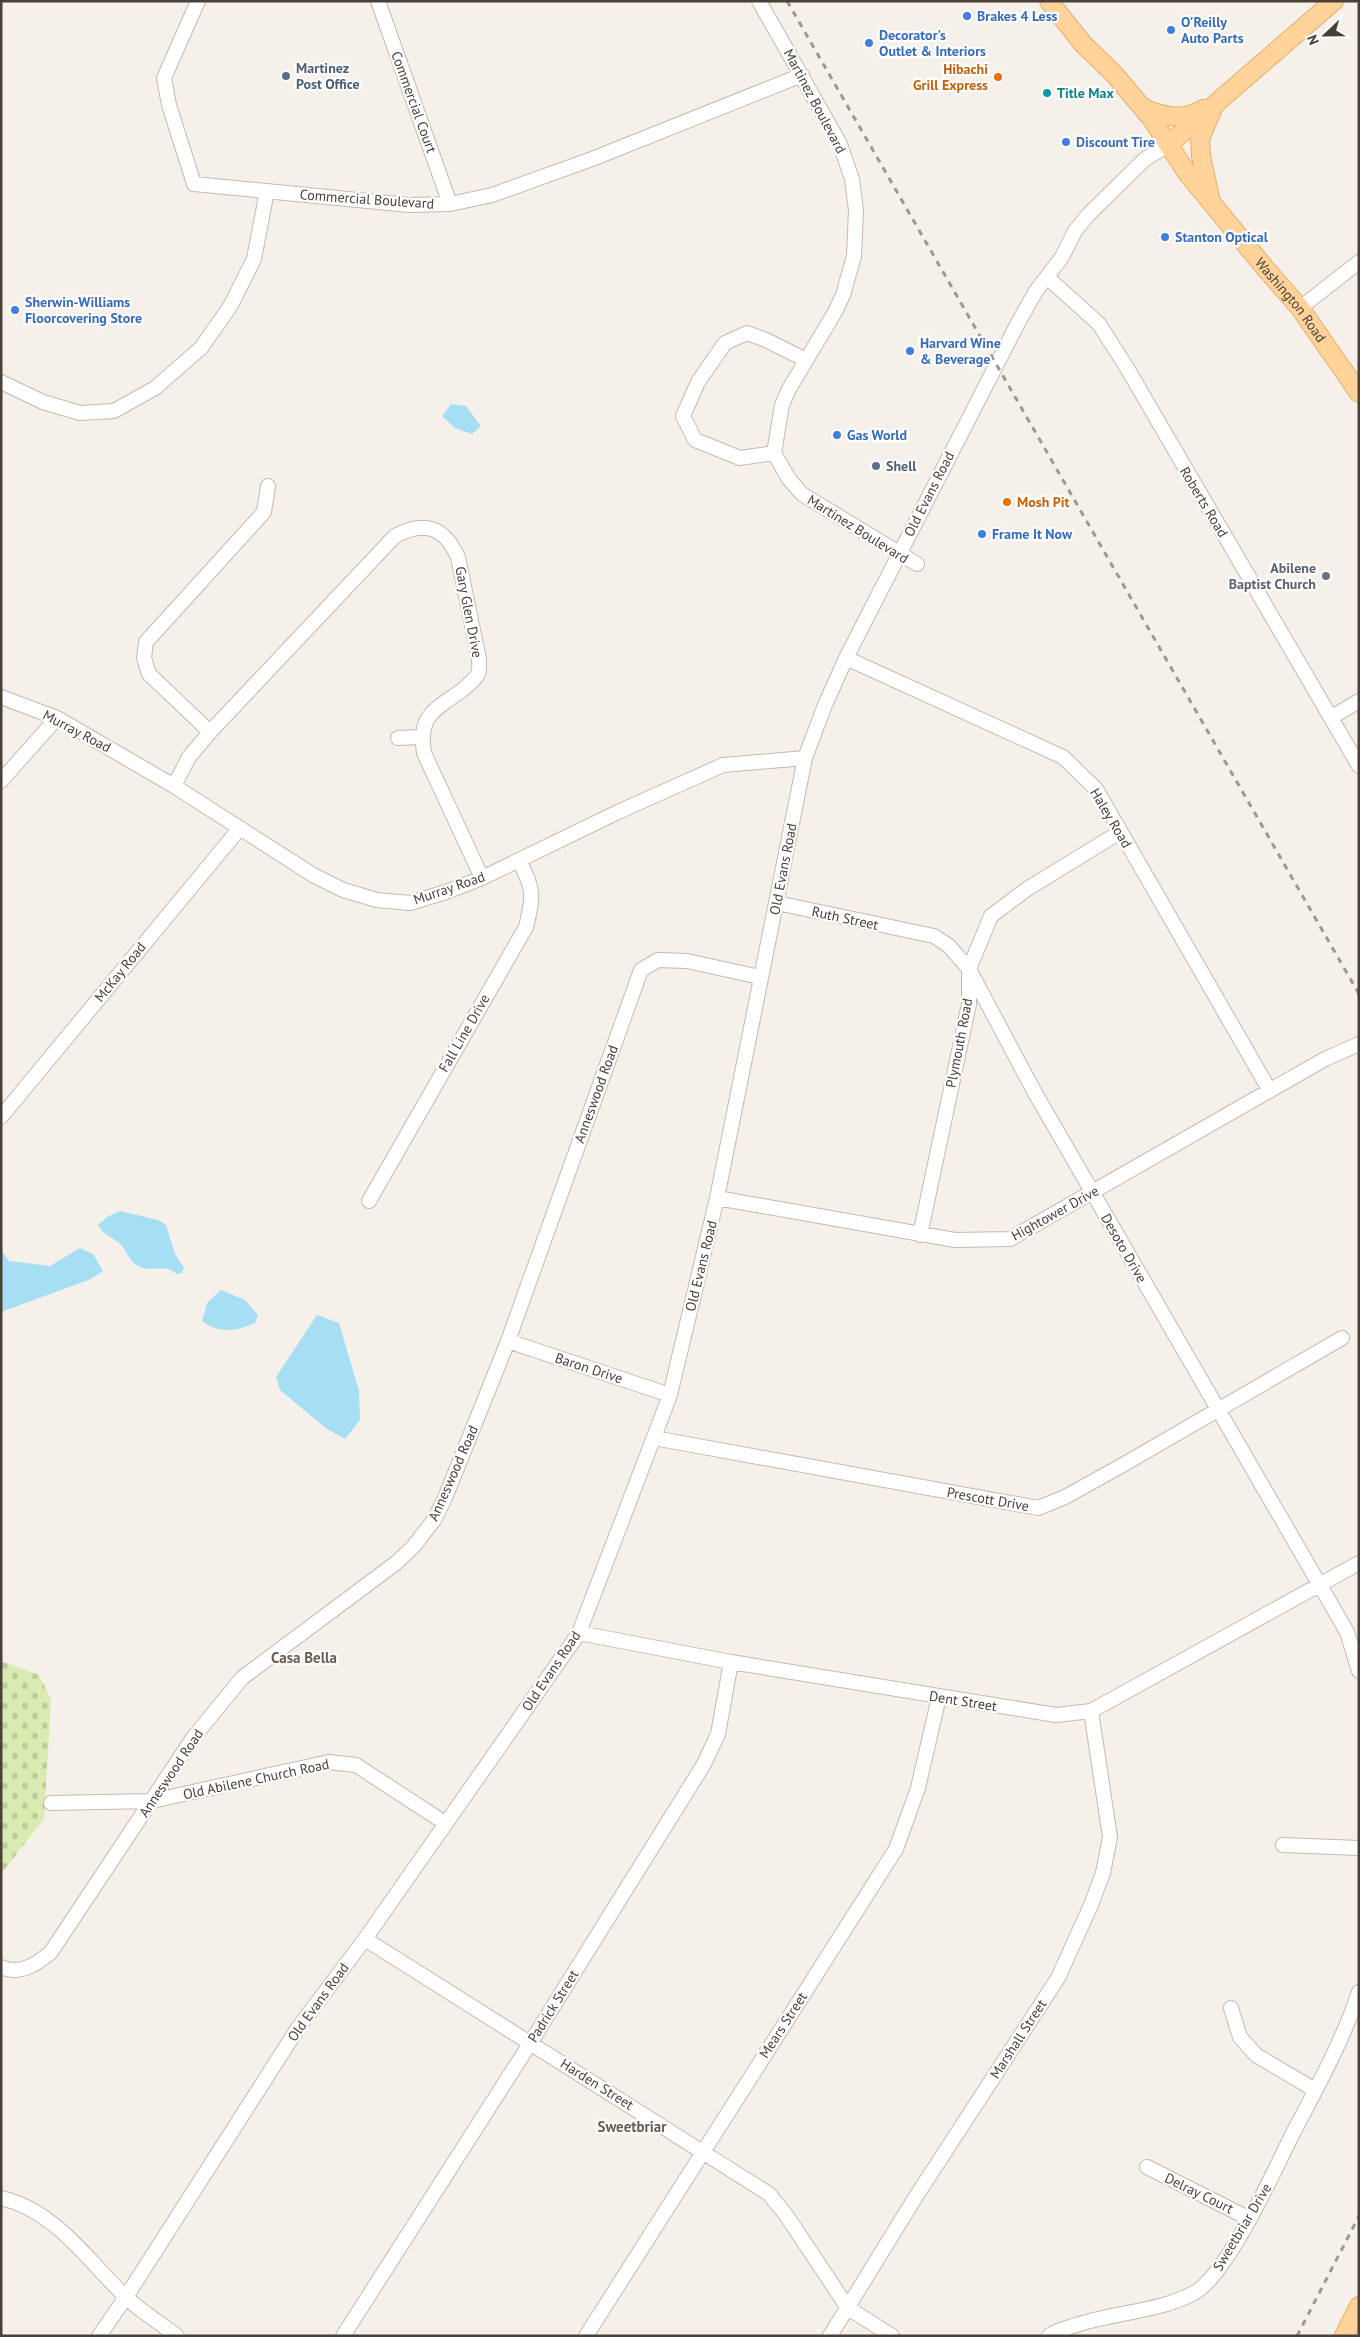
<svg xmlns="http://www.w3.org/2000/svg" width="1360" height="2337" font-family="'PT Sans',sans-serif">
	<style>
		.cemetery { fill: url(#cemetery-stones) }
		.water { fill: #a6dff3 }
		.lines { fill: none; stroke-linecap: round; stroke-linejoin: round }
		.minor-casing { stroke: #c5baaf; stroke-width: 16 }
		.major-casing { stroke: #e8ad66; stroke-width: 20 }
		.minor { stroke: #fff; stroke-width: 14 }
		.major { stroke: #ffd39a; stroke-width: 18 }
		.rail { stroke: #999; stroke-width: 3; stroke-dasharray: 6 6; stroke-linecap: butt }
		.shop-dot { fill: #3f7fe0; stroke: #fff; stroke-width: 2 }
		.service-dot { fill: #5c6f8a; stroke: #fff; stroke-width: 2 }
		.food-dot { fill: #e8710a; stroke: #fff; stroke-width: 2 }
		.culture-dot { fill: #0f9aa8; stroke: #fff; stroke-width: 2 }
		.worship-dot { fill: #6b7280; stroke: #fff; stroke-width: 2 }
		.labels { text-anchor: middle; stroke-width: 4.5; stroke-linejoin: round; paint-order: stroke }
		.shop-label { font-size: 14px; font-weight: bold; fill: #366cbe; stroke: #fff; text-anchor: start }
		.service-label { font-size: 14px; font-weight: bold; fill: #4e5e75; stroke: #fff; text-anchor: start }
		.food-label { font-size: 14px; font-weight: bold; fill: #c56008; stroke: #fff; text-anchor: end }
		.culture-label { font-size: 14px; font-weight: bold; fill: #0d838f; stroke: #fff; text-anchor: start }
		.street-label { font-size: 14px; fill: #4a4038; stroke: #fff }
		.worship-label { font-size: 14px; font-weight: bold; fill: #5b616d; stroke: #fff; text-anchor: end }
		.neighbourhood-label { font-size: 15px; font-weight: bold; fill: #6d5c4f; stroke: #fff }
	</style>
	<defs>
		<pattern id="cemetery-stones" width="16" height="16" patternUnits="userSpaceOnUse" patternTransform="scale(1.25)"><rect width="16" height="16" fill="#daebb2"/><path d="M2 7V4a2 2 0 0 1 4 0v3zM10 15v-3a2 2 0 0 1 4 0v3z" fill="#bdcb9a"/></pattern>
	</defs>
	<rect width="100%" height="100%" fill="#f5f0ea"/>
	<path class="cemetery" d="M1,1661L39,1675L51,1699L44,1819L1,1874Z"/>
	<path class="water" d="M451,404L466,406L481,426L472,434L455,428L442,416Z
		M120,1211L158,1220L166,1225L175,1254L184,1268L182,1273L177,1274C165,1264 156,1271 143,1268C130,1265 128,1251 119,1243C112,1237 102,1234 98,1225L107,1217Z
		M80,1248L93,1254L103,1271L91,1279L1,1312V1250L9,1261L50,1266Z
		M221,1290L245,1300L258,1315L255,1323C238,1331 218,1334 202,1321L207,1303Z
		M317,1315L339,1323L359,1391L360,1420L345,1439L327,1429L280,1390L276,1377Z"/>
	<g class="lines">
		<defs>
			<path id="minor" d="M198,1L164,78L169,105L194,184L409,205L450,204L492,195L592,159L802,75
				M378,1L450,204
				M759,1L840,144L852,179L856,210L854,256L843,295L835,312L789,389L782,405L774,453L789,479L802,494L917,564
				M1048,278L1099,324L1127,368L1359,766
				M1300,308L1359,262
				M1,382L43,402L80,413L114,411L155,388L201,348L231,305L254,259L267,191
				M774,453L740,458L695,440L683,416L698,382L725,343L747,333L766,340L806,360
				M846,658L1063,757L1096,789L1270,1091
				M1,697L57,718L174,786L313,875L343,890L377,900L410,903L446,892L482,878L618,812L723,765L805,758
				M1332,717L1359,701
				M210,732L149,674L144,658L146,642L264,512L268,486
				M398,738L421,737
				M1,781L57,718
				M174,786L189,757L210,732L395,536C425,520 444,527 458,557L479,659C479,663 480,670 478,674C474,681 467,686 461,691C434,710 418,716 424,753L482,878
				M777,903L934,936L949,946L969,969L1035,1093L1347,1632L1359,1671
				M1,1117L240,828
				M717,1198L955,1240L1010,1239L1325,1059L1359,1044
				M369,1201L526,927C534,894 534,891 519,860
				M920,1235L969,1004V969L991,916L1027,889L1120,832
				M508,1341L670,1395
				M654,1438L1038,1508L1065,1497L1121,1466L1342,1338
				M579,1633L731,1662L1056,1715L1091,1711L1359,1563
				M51,1803L152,1801L329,1762L356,1765L445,1823
				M1283,1845L1359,1848
				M365,1939L769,2194L786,2215L848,2308L892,2336
				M1,1967C19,1976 37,1964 51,1952L193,1738L242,1678L396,1563L413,1547L434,1520L445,1498L508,1341L641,970L658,960L687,961L760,977
				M1231,2008L1240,2037L1256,2055L1315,2090
				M1147,2167L1250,2219
				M1,2198C55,2210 87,2260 125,2296C140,2311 160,2323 177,2336
				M99,2336L126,2297L298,2028L365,1939L579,1633L670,1395L717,1198L805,758L825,705L846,658L1019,321L1036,291L1062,257L1075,231L1089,214L1145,159L1168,145
				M343,2336L531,2042L704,1764L718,1734L731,1662
				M586,2336L896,1849L918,1788L939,1697
				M830,2336L915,2198L1058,1978L1091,1905L1103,1873L1110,1837L1091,1711
				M1049,2336C1055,2331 1063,2329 1070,2327C1110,2312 1157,2313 1194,2293C1226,2276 1273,2174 1290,2139C1315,2091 1342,2043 1359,1992"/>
			<g id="major">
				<path id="s1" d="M1049,1L1083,44L1114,74L1151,118L1187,173L1265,268L1300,308L1359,393"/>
				<path d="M1143,108C1164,117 1183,121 1203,109"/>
				<path d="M1168,145L1334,1"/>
				<path d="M1210,198L1201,156L1200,139L1213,108"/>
				<path d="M1344,2336L1359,2306"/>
			</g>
		</defs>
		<use href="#minor" class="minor-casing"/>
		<use href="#major" class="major-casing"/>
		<use href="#minor" class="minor"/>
		<use href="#major" class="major"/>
		<path class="rail" d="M787,1L1359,994
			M1297,2336L1359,2216"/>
	</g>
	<g class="shop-dot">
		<circle cx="967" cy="16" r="5"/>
		<circle cx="1171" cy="30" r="5"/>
		<circle cx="869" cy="43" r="5"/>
		<circle cx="1066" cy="142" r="5"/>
		<circle cx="1165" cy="237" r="5"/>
		<circle cx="15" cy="310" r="5"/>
		<circle cx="910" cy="351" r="5"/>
		<circle cx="837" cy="435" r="5"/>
		<circle cx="982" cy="534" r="5"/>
	</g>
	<g class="service-dot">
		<circle cx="286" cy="76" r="5"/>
		<circle cx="876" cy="466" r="5"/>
	</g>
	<g class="food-dot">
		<circle cx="998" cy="77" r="5"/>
		<circle cx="1007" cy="502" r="5"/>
	</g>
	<circle class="culture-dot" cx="1047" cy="93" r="5"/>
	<circle class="worship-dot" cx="1326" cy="576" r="5"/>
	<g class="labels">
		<g class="shop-label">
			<text x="977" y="21">Brakes 4 Less</text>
			<text x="1181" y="27">O'Reilly<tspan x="1181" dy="16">Auto Parts</tspan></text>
			<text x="879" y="40">Decorator's<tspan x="879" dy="16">Outlet &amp; Interiors</tspan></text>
			<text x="1076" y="147">Discount Tire</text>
			<text x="1175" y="242">Stanton Optical</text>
			<text x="25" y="307">Sherwin-Williams<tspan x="25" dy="16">Floorcovering Store</tspan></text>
			<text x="920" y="348">Harvard Wine<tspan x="920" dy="16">&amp; Beverage</tspan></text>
			<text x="847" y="440">Gas World</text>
			<text x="992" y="539">Frame It Now</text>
		</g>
		<g class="service-label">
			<text x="296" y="73">Martinez<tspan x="296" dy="16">Post Office</tspan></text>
			<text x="886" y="471">Shell</text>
		</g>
		<g class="food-label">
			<text x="988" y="74">Hibachi<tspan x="988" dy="16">Grill Express</tspan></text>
			<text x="1017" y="507" text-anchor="start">Mosh Pit</text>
		</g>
		<g class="culture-label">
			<text x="1057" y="98">Title Max</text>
		</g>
		<g class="street-label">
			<text transform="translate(815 101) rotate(62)" y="5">Martinez Boulevard</text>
			<text transform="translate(414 102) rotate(70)" y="5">Commercial Court</text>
			<text transform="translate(367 199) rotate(4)" y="5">Commercial Boulevard</text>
			<text dy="5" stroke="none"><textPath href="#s1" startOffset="385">Washington Road</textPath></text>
			<text transform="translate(929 494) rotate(-63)" y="5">Old Evans Road</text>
			<text transform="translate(1204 502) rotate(59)" y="5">Roberts Road</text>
			<text transform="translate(858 529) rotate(32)" y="5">Martinez Boulevard</text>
			<text transform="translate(469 612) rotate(79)" y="5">Gary Glen Drive</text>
			<text transform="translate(77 731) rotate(28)" y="5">Murray Road</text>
			<text transform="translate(1111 818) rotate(59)" y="5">Haley Road</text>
			<text transform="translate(783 869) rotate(-79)" y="5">Old Evans Road</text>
			<text transform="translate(449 888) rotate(-19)" y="5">Murray Road</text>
			<text transform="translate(845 918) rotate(12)" y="5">Ruth Street</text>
			<text transform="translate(120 972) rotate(-51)" y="5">McKay Road</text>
			<text transform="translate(464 1033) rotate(-60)" y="5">Fall Line Drive</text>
			<text transform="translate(959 1043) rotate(-79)" y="5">Plymouth Road</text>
			<text transform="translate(596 1094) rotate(-70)" y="5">Anneswood Road</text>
			<text transform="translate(1055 1213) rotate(-29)" y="5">Hightower Drive</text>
			<text transform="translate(1124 1248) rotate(60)" y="5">Desoto Drive</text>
			<text transform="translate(701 1266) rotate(-76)" y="5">Old Evans Road</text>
			<text transform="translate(589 1368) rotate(18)" y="5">Baron Drive</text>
			<text transform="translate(453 1473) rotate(-66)" y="5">Anneswood Road</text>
			<text transform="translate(988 1499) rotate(10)" y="5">Prescott Drive</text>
			<text transform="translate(551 1671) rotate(-56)" y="5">Old Evans Road</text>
			<text transform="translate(963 1701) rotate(9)" y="5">Dent Street</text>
			<text transform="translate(171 1773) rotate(-56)" y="5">Anneswood Road</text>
			<text transform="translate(256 1779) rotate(-12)" y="5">Old Abilene Church Road</text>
			<text transform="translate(318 2002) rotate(-54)" y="5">Old Evans Road</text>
			<text transform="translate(553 2006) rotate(-58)" y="5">Padrick Street</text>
			<text transform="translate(783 2025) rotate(-57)" y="5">Mears Street</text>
			<text transform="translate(1018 2039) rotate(-57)" y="5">Marshall Street</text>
			<text transform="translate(597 2084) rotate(32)" y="5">Harden Street</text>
			<text transform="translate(1199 2193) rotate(26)" y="5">Delray Court</text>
			<text transform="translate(1242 2227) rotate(-59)" y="5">Sweetbriar Drive</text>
		</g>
		<g class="worship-label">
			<text x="1316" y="573">Abilene<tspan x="1316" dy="16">Baptist Church</tspan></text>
		</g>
		<g class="neighbourhood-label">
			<text x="304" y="1663">Casa Bella</text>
			<text x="632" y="2132">Sweetbriar</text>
		</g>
	</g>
	<rect width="1360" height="2337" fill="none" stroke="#4a4038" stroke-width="5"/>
	<g transform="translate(1325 35) rotate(248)" stroke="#ffffff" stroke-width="4" paint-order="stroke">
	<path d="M0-4L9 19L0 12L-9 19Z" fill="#4a4038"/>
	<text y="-8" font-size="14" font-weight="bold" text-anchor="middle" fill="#4a4038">N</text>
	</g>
</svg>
